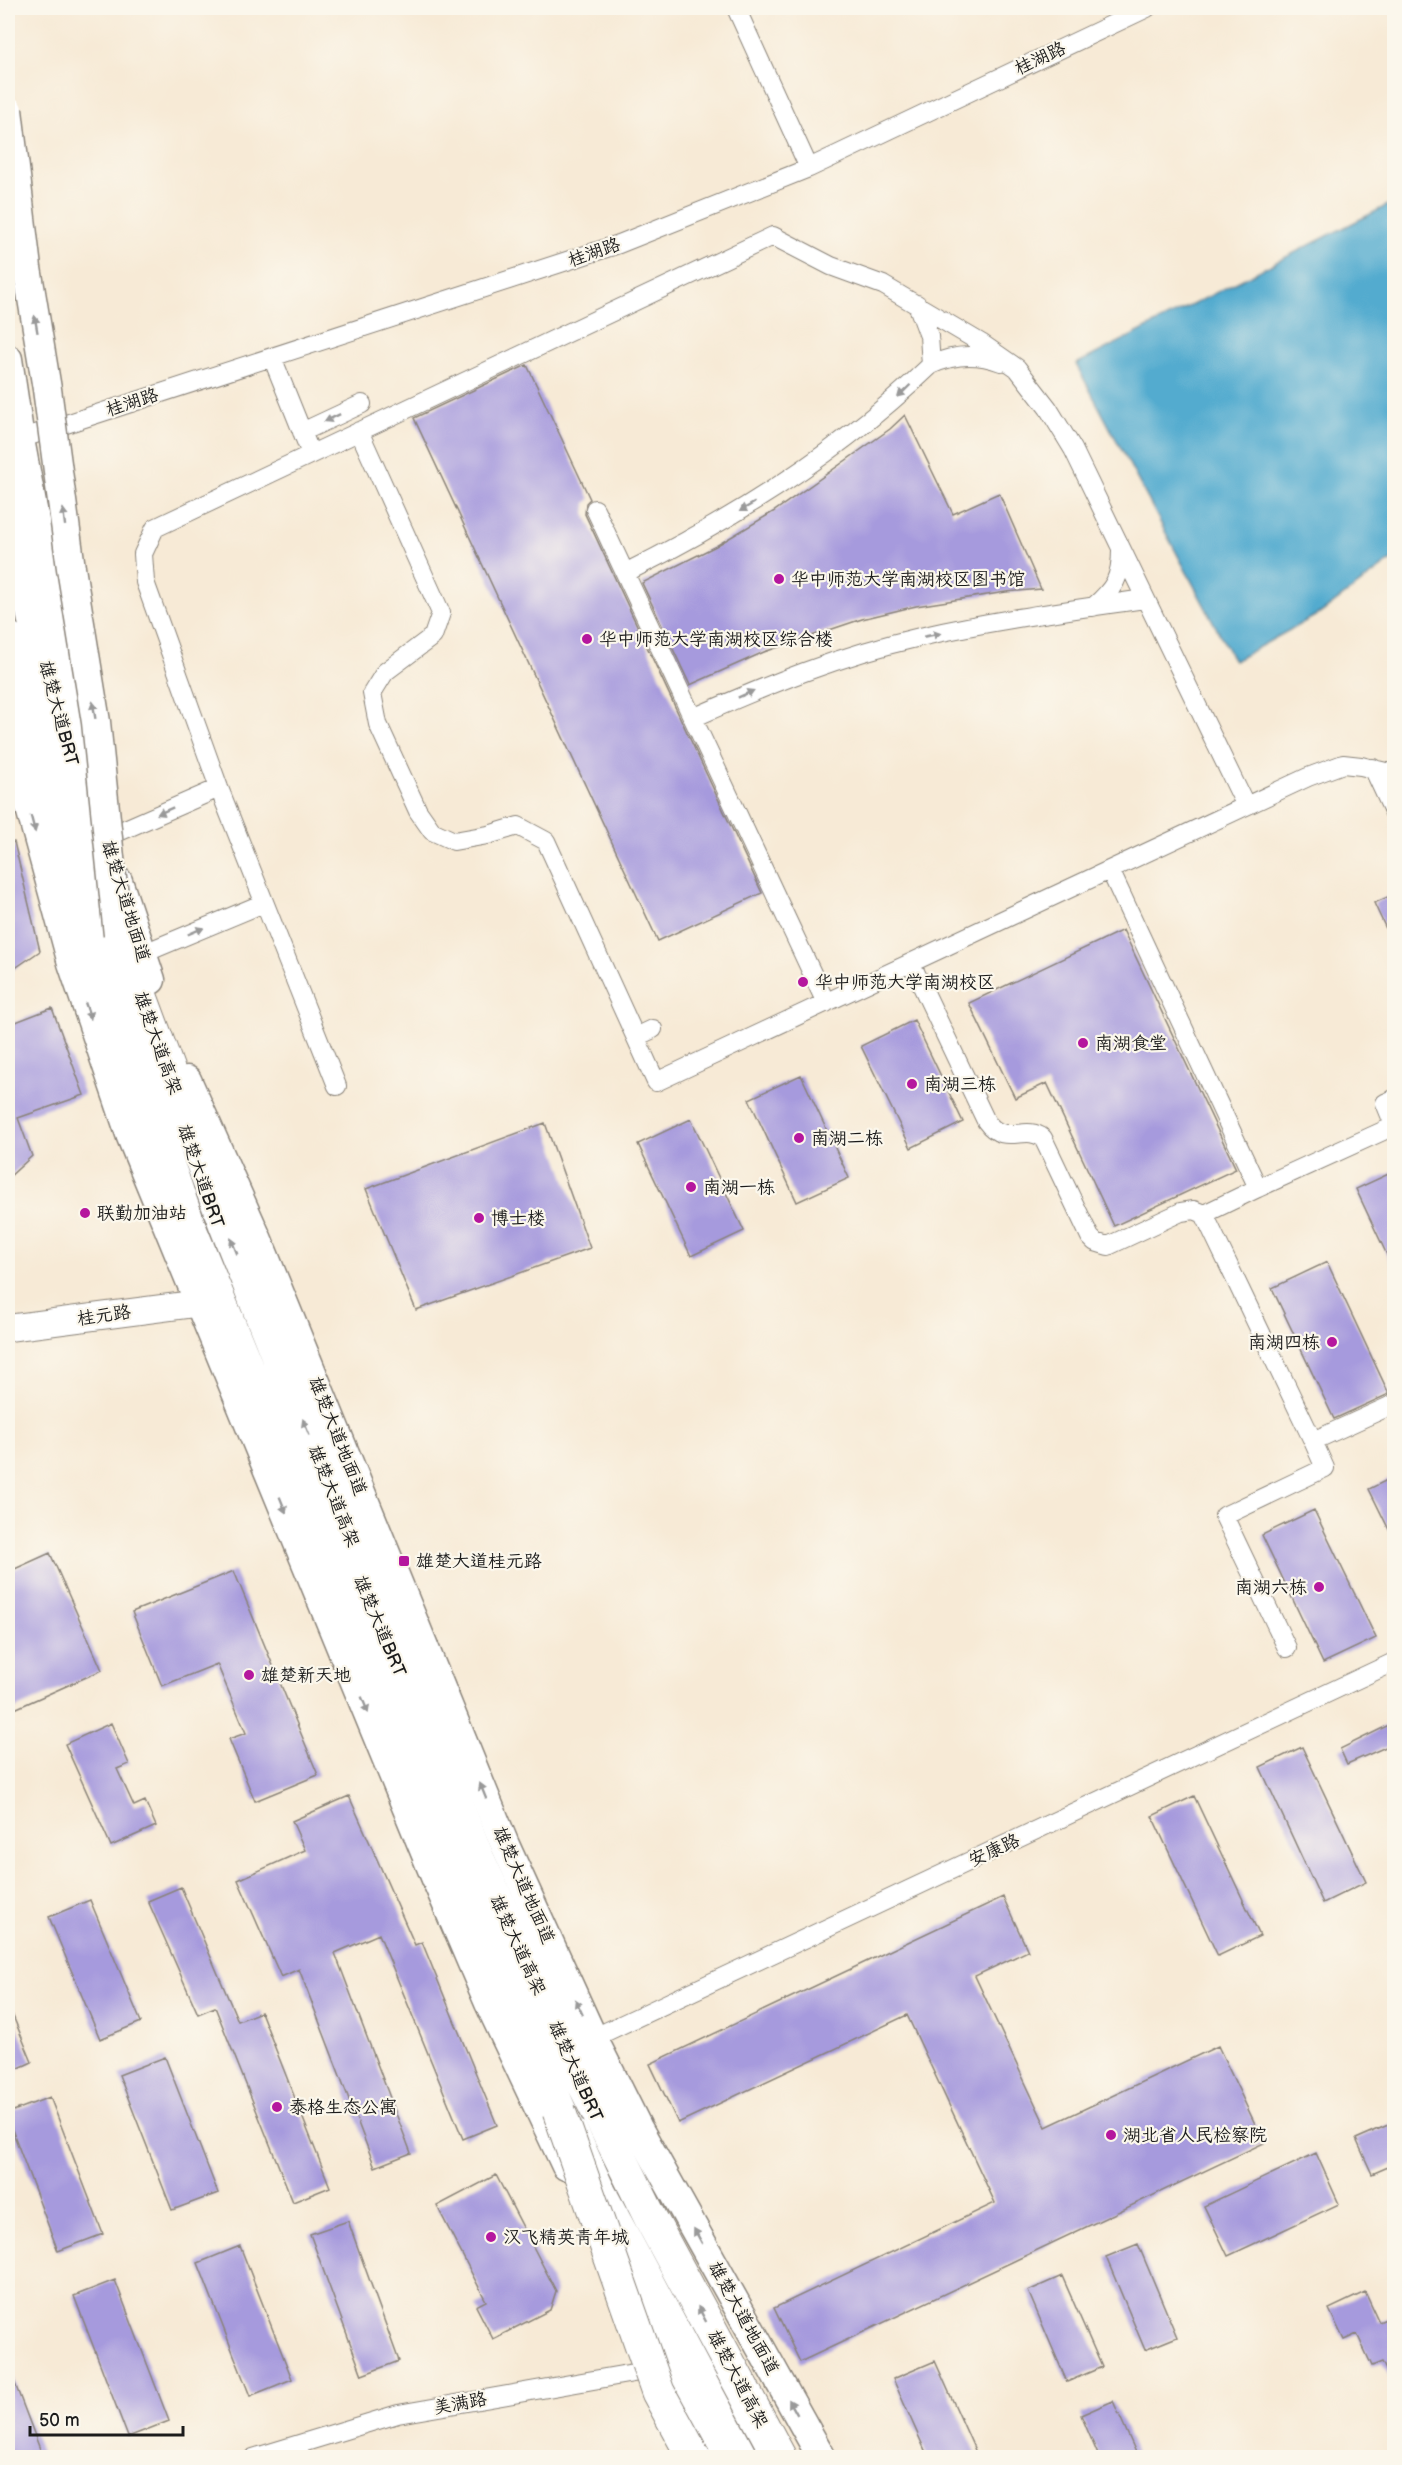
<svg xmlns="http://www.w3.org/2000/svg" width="1402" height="2465" font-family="'Balsamiq Sans','LXGW WenKai TC',sans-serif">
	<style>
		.water { fill: #52abcf; stroke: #376476; stroke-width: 1.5 }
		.building { fill: #a69add }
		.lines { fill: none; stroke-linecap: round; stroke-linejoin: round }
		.lane-casing { stroke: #8a8379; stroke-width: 11 }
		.street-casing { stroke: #8a8379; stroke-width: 20 }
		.secondary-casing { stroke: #8a8379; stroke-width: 28 }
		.primary-casing { stroke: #8a8379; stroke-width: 31 }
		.highway-casing { stroke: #8a8379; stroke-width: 35 }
		.lane { stroke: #fff; stroke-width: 9 }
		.street { stroke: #fff; stroke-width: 18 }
		.secondary { stroke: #fff; stroke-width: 26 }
		.primary { stroke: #fff; stroke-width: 28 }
		.highway { stroke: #fff; stroke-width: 33 }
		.primary-bridge-casing { stroke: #8a8379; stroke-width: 31; stroke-linecap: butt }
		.highway-bridge-casing { stroke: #8a8379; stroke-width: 35; stroke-linecap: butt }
		.primary-bridge { stroke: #fff; stroke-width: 28 }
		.highway-bridge { stroke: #fff; stroke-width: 33 }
		.oneway { fill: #999 }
		.poi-dot { fill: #b5179e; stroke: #fbf7ec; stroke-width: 2 }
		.labels { text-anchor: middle; stroke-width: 4.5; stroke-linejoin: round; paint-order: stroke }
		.street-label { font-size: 18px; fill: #1c1c1c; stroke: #fbf7ec }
		.poi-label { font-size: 18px; fill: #1c1c1c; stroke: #fbf7ec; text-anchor: start }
	</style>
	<rect width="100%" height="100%" fill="#fbf7ec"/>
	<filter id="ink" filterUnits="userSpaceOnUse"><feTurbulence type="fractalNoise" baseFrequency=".0167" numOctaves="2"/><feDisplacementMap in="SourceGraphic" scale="12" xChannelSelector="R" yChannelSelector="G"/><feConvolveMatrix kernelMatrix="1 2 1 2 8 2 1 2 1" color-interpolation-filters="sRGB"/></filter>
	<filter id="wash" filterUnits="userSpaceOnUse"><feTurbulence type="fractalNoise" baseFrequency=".008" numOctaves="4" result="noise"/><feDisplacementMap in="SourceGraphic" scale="24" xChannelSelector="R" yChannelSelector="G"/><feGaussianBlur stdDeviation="1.35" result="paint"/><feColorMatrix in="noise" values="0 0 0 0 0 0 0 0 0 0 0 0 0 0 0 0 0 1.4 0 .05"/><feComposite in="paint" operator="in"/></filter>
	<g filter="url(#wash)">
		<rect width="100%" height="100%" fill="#f7ead6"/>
		<path class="water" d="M1394,202V558L1322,612L1234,661L1076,364Z"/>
		<g id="blocks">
			<path class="building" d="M527,365L590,499L586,503L585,514L762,893L658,941L414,418Z
				M905,415L953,514L999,493L1041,589L1006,592L916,606L862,619L764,652L690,685L642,583L716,546L773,512L890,429Z
				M8,842H14L40,951L8,973Z
				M1395,894V948L1374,903Z
				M1123,930L1236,1169L1114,1226L1047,1083L1015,1098L969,1003Z
				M52,1008L84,1095L18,1118L32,1156L8,1178V1025Z
				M914,1020L963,1122L911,1148L861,1046Z
				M801,1075L849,1178L797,1202L749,1099Z
				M691,1119L744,1231L691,1256L638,1144Z
				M545,1123L590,1248L416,1310L366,1189Z
				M1395,1171V1272L1356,1189Z
				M1327,1262L1389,1394L1334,1419L1272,1288Z
				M1395,1476V1542L1369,1489Z
				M1314,1510L1376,1638L1323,1663L1262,1535Z
				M50,1553L102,1670L8,1712V1572Z
				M234,1571L318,1775L255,1801L229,1739L246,1733L217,1664L162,1686L132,1612Z
				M1395,1722V1743L1347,1764L1340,1749Z
				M111,1723L129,1764L117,1769L134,1806L145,1801L156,1826L111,1846L65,1744Z
				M1302,1747L1366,1882L1323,1903L1260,1767Z
				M349,1796L415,1945L422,1942L497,2125L463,2139L379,1934L335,1953L411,2153L375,2167L299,1969L281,1977L238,1880L305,1850L292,1821Z
				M1194,1796L1260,1936L1218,1956L1152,1816Z
				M181,1887L238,2021L261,2012L330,2187L293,2202L215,2007L198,2014L148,1901Z
				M1003,1897L1028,1951L975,1976L1046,2127L1218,2046L1264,2143L800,2362L774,2308L995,2203L907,2015L678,2123L650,2064Z
				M90,1900L141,2022L100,2039L49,1917Z
				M8,2004L32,2062L8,2073Z
				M165,2057L218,2193L172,2210L119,2075Z
				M50,2097L103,2234L58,2251L8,2119V2113Z
				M1395,2122V2164L1372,2174L1356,2139Z
				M1316,2153L1339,2204L1228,2256L1204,2206Z
				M496,2175L556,2291L550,2310L493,2339L476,2306L486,2301L437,2206Z
				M348,2221L399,2361L362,2375L310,2234Z
				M1138,2244L1177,2337L1145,2350L1106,2257Z
				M240,2246L292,2379L250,2396L198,2263Z
				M1062,2276L1102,2367L1067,2382L1028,2291Z
				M115,2280L169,2421L128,2437L74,2296Z
				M1365,2292L1379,2322L1395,2315V2388L1382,2362L1372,2366L1357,2334L1344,2340L1329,2309Z
				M935,2361L978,2457H928L893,2379Z
				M9,2368L43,2457H8Z
				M1113,2401L1138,2457H1099L1081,2415Z"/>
		</g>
	</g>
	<g filter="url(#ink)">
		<use href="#blocks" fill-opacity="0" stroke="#8a8379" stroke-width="1.5"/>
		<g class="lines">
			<defs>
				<path id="lane" d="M582,2126L609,2185"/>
				<path id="street" d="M736,8L809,168
					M272,357L311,454
					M931,365C954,354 977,353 1001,362
					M359,431L441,613L433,636L385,672L372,693L378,724L418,811L432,831L454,841L488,835L518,826L546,841L656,1082L1308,777L1343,764L1361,766L1394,774
					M302,432L362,404
					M20,439L619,244L809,168L1147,8
					M595,509L826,1003
					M625,573C736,518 841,452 931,365L929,336L917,304
					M1093,607C1114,589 1121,578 1121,550
					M693,718C767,685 841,655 920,637C994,620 1070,610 1145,599
					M1373,768L1394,813
					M107,837L219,788
					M1110,870L1258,1188L1204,1214
					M142,954L264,903
					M911,963L986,1121C1004,1147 1025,1124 1043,1138L1090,1237L1095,1242L1108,1246L1181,1212L1194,1210L1204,1214L1313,1441L1394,1404
					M636,1037L653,1029
					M337,1086L219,788L145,582L143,554L155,528L773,236L831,266L883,285L981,343L1017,368L1048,408L1073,449L1246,806
					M1394,1099L1385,1103L1394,1125
					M1258,1188L1394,1126
					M1287,1648L1224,1516L1325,1468L1313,1441
					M593,2038L1394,1662
					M253,2458L398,2414L645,2371L657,2370"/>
				<path id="secondary" d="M8,1328L201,1303"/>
				<path id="primary" d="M8,359L20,439L65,682L91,779
					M8,727L72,963L131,1137L438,1884L489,2003L566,2166
					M118,881L151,980
					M187,1080L258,1240L505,1845L593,2038L638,2128L822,2458
					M642,2313L718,2458"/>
				<path id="highway" d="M8,488L16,540L55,709L118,935L226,1226L478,1859L568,2052L651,2219L780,2458
					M8,638L22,700L94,952L190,1229L454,1873L571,2136
					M598,2190L741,2458"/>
			</defs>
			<use href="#lane" class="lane-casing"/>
			<use href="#street" class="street-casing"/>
			<use href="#secondary" class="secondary-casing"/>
			<use href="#primary" class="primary-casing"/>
			<use href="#highway" class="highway-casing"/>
			<use href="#lane" class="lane"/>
			<use href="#street" class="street"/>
			<use href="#secondary" class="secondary"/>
			<use href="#primary" class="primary"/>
			<use href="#highway" class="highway"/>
			<defs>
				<path id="primary-bridge" d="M8,110L27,268L47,389L71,568L96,722L118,935"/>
				<path id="highway-bridge" d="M559,2111L658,2392L694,2458"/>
			</defs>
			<use href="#primary-bridge" class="primary-bridge-casing"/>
			<use href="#highway-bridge" class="highway-bridge-casing"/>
			<use href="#primary-bridge" class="primary-bridge"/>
			<use href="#highway-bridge" class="highway-bridge"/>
		</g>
		<defs><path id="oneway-solid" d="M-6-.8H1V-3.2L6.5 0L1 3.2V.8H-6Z" transform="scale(1.5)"/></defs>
		<g class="oneway">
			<use href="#oneway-solid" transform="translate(36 324) rotate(-100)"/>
			<use href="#oneway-solid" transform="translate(904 391) rotate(136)"/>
			<use href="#oneway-solid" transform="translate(332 418) rotate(155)"/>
			<use href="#oneway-solid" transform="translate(747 507) rotate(150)"/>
			<use href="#oneway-solid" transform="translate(64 517) rotate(-97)"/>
			<use href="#oneway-solid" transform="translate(932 635) rotate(-11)"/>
			<use href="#oneway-solid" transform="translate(746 694) rotate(-24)"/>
			<use href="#oneway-solid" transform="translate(94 710) rotate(-99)"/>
			<use href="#oneway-solid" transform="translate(165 811) rotate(156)"/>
			<use href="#oneway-solid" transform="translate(33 824) rotate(75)"/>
			<use href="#oneway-solid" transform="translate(196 931) rotate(-23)"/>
			<use href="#oneway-solid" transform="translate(88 1011) rotate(71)"/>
			<use href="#oneway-solid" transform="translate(234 1246) rotate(-112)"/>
			<use href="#oneway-solid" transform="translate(306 1427) rotate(-112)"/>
			<use href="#oneway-solid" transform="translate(283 1505) rotate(68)"/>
			<use href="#oneway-solid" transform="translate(365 1705) rotate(68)"/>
			<use href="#oneway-solid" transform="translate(483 1791) rotate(-112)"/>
			<use href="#oneway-solid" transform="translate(579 2007) rotate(-115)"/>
			<use href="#oneway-solid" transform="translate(698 2236) rotate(-119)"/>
			<use href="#oneway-solid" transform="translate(702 2314) rotate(-118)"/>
			<use href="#oneway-solid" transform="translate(793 2407) rotate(-119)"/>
		</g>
	</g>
	<g class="poi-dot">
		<circle cx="779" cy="579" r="6"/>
		<circle cx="587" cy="639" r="6"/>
		<circle cx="803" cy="982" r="6"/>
		<circle cx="1083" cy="1043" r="6"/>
		<circle cx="912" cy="1084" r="6"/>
		<circle cx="799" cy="1138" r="6"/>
		<circle cx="691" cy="1187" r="6"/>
		<circle cx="85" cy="1213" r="6"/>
		<circle cx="479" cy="1218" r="6"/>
		<circle cx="1332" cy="1342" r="6"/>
		<rect x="398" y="1555" width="12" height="12" rx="3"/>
		<circle cx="1319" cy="1587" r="6"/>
		<circle cx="249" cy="1675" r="6"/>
		<circle cx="277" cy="2107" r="6"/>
		<circle cx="1111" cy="2135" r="6"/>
		<circle cx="491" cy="2237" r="6"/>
	</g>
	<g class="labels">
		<g class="street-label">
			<text transform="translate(1040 58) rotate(-25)" y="6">桂湖路</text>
			<text transform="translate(594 252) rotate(-19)" y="6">桂湖路</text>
			<text transform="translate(132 402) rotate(-18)" y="6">桂湖路</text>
			<text transform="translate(59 713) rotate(75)" y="6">雄楚大道BRT</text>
			<text transform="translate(126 901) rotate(73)" y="6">雄楚大道地面道</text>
			<text transform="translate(158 1043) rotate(70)" y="6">雄楚大道高架</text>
			<text transform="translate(201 1176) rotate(71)" y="6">雄楚大道BRT</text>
			<text transform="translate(104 1315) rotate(-8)" y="6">桂元路</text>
			<text transform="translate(338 1436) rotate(68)" y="6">雄楚大道地面道</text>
			<text transform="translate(334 1496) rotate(68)" y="6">雄楚大道高架</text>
			<text transform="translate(380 1626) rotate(67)" y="6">雄楚大道BRT</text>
			<text transform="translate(994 1850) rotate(-25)" y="6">安康路</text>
			<text transform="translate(524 1885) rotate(66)" y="6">雄楚大道地面道</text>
			<text transform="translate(518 1945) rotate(65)" y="6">雄楚大道高架</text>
			<text transform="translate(576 2071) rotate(66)" y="6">雄楚大道BRT</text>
			<text transform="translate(744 2318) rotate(61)" y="6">雄楚大道地面道</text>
			<text transform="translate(738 2379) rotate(62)" y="6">雄楚大道高架</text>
			<text transform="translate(460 2403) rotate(-10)" y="6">美满路</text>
		</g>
		<g class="poi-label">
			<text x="791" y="585">华中师范大学南湖校区图书馆</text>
			<text x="599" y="645">华中师范大学南湖校区综合楼</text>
			<text x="815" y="988">华中师范大学南湖校区</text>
			<text x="1095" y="1049">南湖食堂</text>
			<text x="924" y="1090">南湖三栋</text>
			<text x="811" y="1144">南湖二栋</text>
			<text x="703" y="1193">南湖一栋</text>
			<text x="97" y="1219">联勤加油站</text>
			<text x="491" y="1224">博士楼</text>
			<text x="1320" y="1348" text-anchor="end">南湖四栋</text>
			<text x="416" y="1567">雄楚大道桂元路</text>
			<text x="1307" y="1593" text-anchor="end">南湖六栋</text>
			<text x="261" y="1681">雄楚新天地</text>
			<text x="289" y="2113">泰格生态公寓</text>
			<text x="1123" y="2141">湖北省人民检察院</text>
			<text x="503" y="2243">汉飞精英青年城</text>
		</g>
	</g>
	<rect width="1402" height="2465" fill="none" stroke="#fbf7ec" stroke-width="30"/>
	<path d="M30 2426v9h153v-9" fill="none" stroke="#1c1c1c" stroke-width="3"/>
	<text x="39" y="2426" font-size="18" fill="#1c1c1c" stroke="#fbf7ec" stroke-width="4.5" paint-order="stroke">50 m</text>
</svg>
